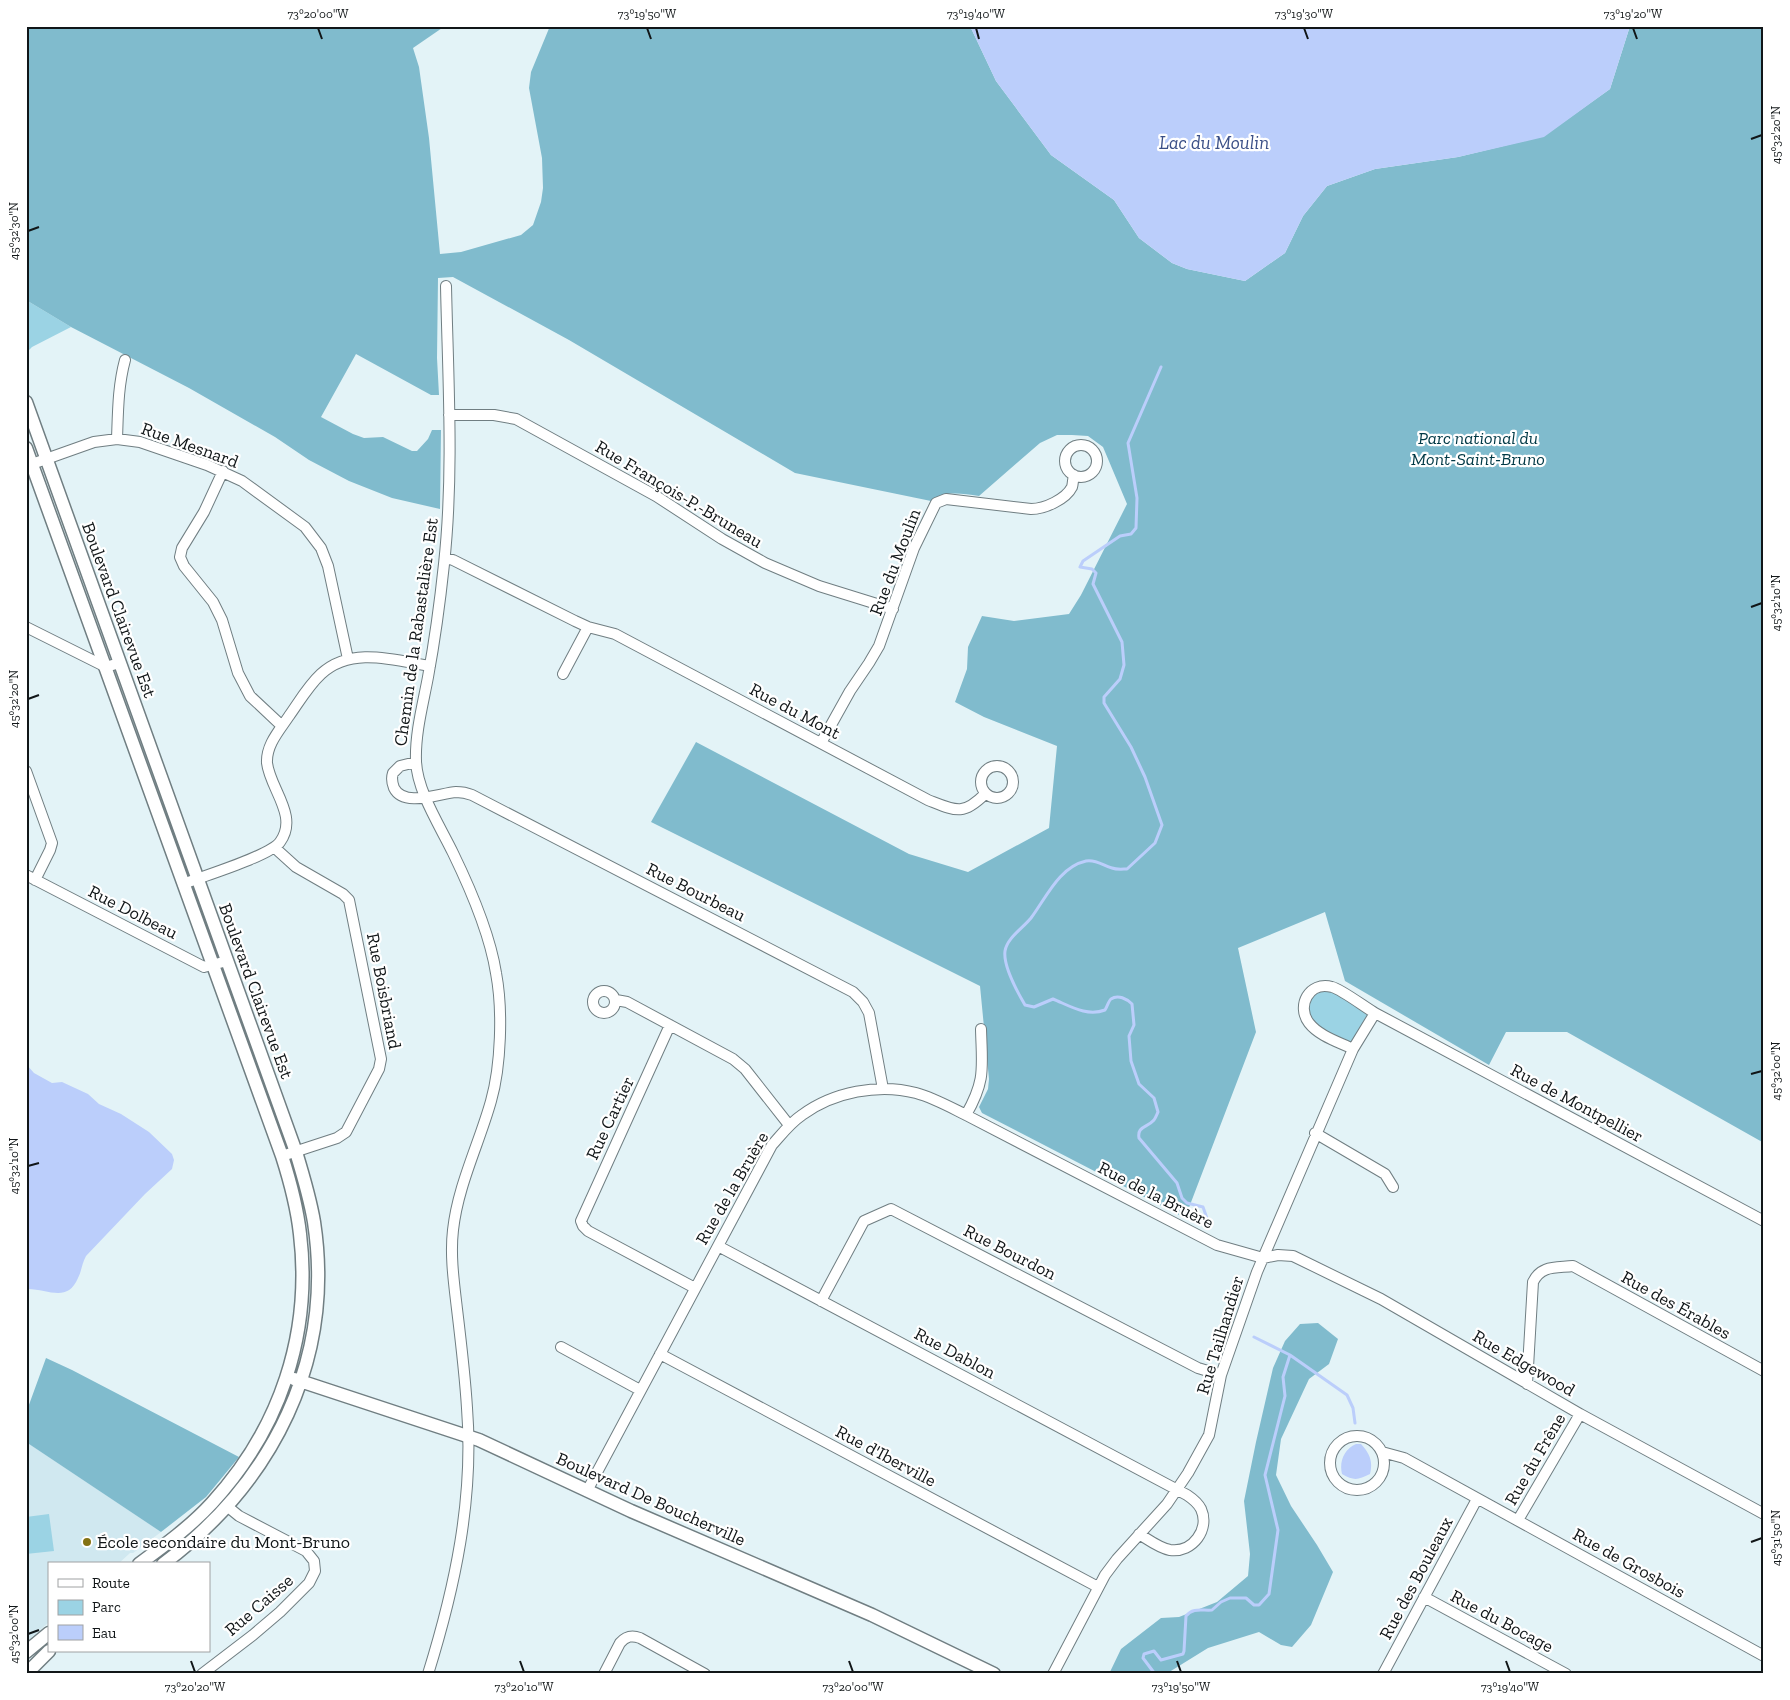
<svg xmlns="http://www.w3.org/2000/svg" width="1790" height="1700" font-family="'Zilla Slab',serif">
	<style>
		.built { fill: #d0e8f0 }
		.green { fill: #9bd3e4 }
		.forest { fill: #80bbcd }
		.water { fill: #bbcefb }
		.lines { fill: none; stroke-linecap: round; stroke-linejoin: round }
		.stream { stroke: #bbcefb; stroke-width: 3 }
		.minor-casing { stroke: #707e82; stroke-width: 12 }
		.tertiary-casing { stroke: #707e82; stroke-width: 15 }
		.minor { stroke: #fff; stroke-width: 10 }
		.tertiary { stroke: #fff; stroke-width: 12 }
		.ticks { fill: none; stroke: #111618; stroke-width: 2 }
		.poi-dot { fill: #847213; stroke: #fff; stroke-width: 2 }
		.labels { text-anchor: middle; stroke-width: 4.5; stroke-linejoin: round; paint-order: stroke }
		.park-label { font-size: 18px; font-style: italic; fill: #003946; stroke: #fff }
		.street-label { font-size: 18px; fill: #111618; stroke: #fff }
		.poi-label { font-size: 18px; fill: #111618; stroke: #fff; text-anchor: start }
		.water-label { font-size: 19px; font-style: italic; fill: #3a4f87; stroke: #fff }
		.neatline { fill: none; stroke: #111618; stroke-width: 2 }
		.ticks-label { font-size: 12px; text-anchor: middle; fill: #111618 }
	</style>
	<rect width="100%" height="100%" fill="#e3f3f7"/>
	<path class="built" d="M26,1442L161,1532L133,1553H130L118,1564H49V1622L26,1642Z"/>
	<path class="green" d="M26,300L71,327L32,347L26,353Z
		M1332,987L1375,1013L1353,1049L1309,1023L1308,993Z
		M49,1514L54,1551L26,1554V1517Z"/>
	<path class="forest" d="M26,26H445L413,48L419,67L429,138L440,254L461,252L521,235L533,225L541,202L543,188L542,158L529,88L531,72L550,26H970L996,81L1051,155L1114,200L1139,238L1172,263L1187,269L1245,281L1285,253L1303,216L1327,186L1375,169L1458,157L1544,136L1610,89L1630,26H1764V1143L1567,1032H1506L1489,1065L1345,981L1325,912L1238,948L1256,1032L1185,1218L982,1113L979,1107L988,1089L989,1079L980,986L651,822L696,742L909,854L968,872L1049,828L1057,746L984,717L955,702L967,669L968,647L982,616L1014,621L1069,614L1081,595L1127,504L1103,447L1088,436L1072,435H1057L1040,443L979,496C961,494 946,490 931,501L795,473L569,340L453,277L438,278L437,358L439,395H431L356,354L321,417L353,434L364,438L383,437L412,451H417L428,439L432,430H441L440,509L392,498L349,481L309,460L275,437L189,388L71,327L26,300Z
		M1318,1323L1338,1339L1329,1364L1309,1379L1281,1439L1276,1475L1291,1506L1317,1545L1333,1572L1311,1625L1292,1647L1281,1645L1259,1632L1208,1648L1166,1674H1109L1121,1649L1161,1618L1179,1617L1217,1602L1248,1576L1250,1554L1244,1501L1256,1442L1273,1368L1285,1341L1300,1324Z
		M46,1358L72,1370L239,1457L206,1497L161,1532L26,1442V1413Z"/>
	<path class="water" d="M970,26H1630L1610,89L1544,137L1458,157L1375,169L1327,186L1303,216L1285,253L1245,281L1187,269L1172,263L1139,238L1114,200L1051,155L996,81Z
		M26,1064L34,1073L52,1083L62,1082L88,1094L99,1104L121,1114L149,1132L172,1154L174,1160L172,1169L145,1194L86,1256C82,1263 82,1270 78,1278C67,1304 47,1288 26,1289Z
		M1356,1444H1361C1370,1454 1373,1461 1370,1474C1358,1480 1354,1481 1342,1474C1339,1462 1344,1449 1356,1444Z"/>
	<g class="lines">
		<path class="stream" d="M1161,367L1128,443L1137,498L1136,528L1131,534L1120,536L1083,561L1080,567L1092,569L1096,573L1093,584L1122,642L1124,665L1120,679L1104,697V703L1131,747L1145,777L1162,825L1155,843L1127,869C1123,869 1117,870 1112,868C1104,866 1096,859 1086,861C1059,867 1046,898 1031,918C1023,928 1007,938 1005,951C1003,966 1018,993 1025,1005L1034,1007L1053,999C1070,1006 1087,1017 1105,1010C1107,1007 1109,1000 1111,999C1118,994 1127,999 1132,1004L1134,1025L1129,1036L1131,1061L1139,1084L1154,1098L1158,1112C1157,1114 1156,1117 1154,1120C1147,1128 1137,1126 1139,1138L1177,1183L1182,1198L1187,1203L1203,1207L1210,1227
			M1290,1355L1347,1395L1353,1408L1355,1423
			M1155,1674L1143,1658L1144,1654L1154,1651L1161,1660L1183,1654L1184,1651L1186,1616C1193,1607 1203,1611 1212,1610L1221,1602L1230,1598H1246L1254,1605H1259L1269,1594L1278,1530L1265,1475L1285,1396L1283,1377L1290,1355L1254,1337"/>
		<defs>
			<path id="minor" d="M449,415H494L516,419L656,496L722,539L765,563L819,586L893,609
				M117,439C118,411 118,386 125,360
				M1065 461a16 16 0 1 1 32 0a16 16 0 1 1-32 0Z
				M32,464L94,442L117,439L140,442L207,465L242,481L305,527L321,548L328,566L348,659
				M223,471L204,512L182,548L180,557L184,566L213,602L222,620L238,673L250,696L282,726
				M445,558L453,560L575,621L588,627L615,634L928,800C956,811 963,816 985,794
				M26,627L106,667L119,663
				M563,674L588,627
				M821,743L850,691L869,663L879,646L914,548L936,503L946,499L1031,509C1045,509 1066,499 1072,487C1073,484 1073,478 1074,475
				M416,762L400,766L393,773C391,779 392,783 394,788C404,808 440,793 456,792C462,792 467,793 472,795L853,992L863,1002L869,1013L883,1089
				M981 782a16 16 0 1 1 32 0a16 16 0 1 1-32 0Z
				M26,771L52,843L50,850L35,880
				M275,848L296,867L343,894L349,900L381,1059L379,1069L346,1132L337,1138L282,1156
				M26,875L204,967L227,961
				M183,884C203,876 270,856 280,842C299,816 270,789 267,763C266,745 279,731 289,716C299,702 308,686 321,674C351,646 394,660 430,666
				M593 1002a11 11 0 1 1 22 0a11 11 0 1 1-22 0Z
				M616,1000L627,1002L733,1059L745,1069L789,1125
				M670,1025L581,1221L583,1226L588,1231L695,1288
				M1353,1049C1339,1042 1319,1036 1309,1023C1296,1006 1309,981 1332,987C1341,989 1366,1008 1375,1013L1764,1221
				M966,1115C986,1080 982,1068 981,1029
				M1315,1133L1385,1174L1393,1187
				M718,1246L1187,1495C1193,1499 1198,1503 1201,1509C1210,1529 1193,1553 1170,1550C1159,1548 1149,1540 1139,1534
				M821,1301L864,1221L891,1209L1198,1368L1221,1375
				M561,1347L640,1390
				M660,1354L1098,1587
				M1527,1384L1533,1282C1541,1265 1556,1268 1573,1266L1764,1371
				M1330 1463a27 27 0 1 1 54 0a27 27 0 1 1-54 0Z
				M1382,1452L1404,1458L1764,1656
				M587,1491L772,1145C781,1135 790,1123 802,1115C833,1092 879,1083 916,1093C934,1098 950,1107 966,1115L1217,1245L1263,1258L1278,1255L1293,1256L1381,1299L1580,1414L1764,1514
				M1518,1520L1580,1414
				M1424,1597L1566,1674
				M202,1674L253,1635L280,1612L309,1583L315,1571L314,1561L306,1551L239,1516L228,1507
				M428,1674C455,1587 474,1499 467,1408C465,1375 461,1342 457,1309C454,1283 450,1256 453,1230C458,1185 479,1144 491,1101C501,1066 503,1010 496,973C490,935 470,888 453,853C440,826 417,791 416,761C415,733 423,704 428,677C435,639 440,602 444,564C454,472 448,379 446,286
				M604,1674L620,1643C626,1636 632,1635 640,1638L705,1674
				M1053,1674L1105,1575L1117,1559L1167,1504L1188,1473L1209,1435L1221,1375L1257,1272L1353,1049L1375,1013
				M1383,1674L1477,1499"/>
			<path id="tertiary" d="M26,402L296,1152C303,1175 310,1198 314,1222C335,1360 273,1482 163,1564
				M26,448L282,1156C290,1181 297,1207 300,1234C312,1334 280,1429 212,1503C191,1526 165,1545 139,1564
				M294,1379L479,1440L631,1511L872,1615L994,1674
				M26,1652L49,1633
				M26,1674L49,1651"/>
		</defs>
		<use href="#minor" class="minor-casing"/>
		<use href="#tertiary" class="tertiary-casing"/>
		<use href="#minor" class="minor"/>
		<use href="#tertiary" class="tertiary"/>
	</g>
	<path class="ticks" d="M318,28L322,39M647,28L651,39M976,28L979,39M1304,28L1308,39M1633,28L1637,39M1751,139L1762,135M28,231L39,227M1751,607L1762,603M28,699L39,695M1751,1074L1762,1071M28,1166L39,1163M1751,1542L1762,1538M28,1634L39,1630M191,1661L195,1672M520,1661L524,1672M849,1661L853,1672M1177,1661L1181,1672M1506,1661L1510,1672"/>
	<circle class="poi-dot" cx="87" cy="1542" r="5"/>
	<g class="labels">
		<g class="park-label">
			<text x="1478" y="444">Parc national du<tspan x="1478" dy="21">Mont-Saint-Bruno</tspan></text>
		</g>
		<g class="street-label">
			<text transform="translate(190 445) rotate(20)" y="6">Rue Mesnard</text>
			<text transform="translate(679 494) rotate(31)" y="6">Rue François-P.-Bruneau</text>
			<text transform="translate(895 562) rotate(-69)" y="6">Rue du Moulin</text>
			<text transform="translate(119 610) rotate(70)" y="6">Boulevard Clairevue Est</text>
			<text transform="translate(416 632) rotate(-82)" y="6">Chemin de la Rabastalière Est</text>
			<text transform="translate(795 711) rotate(28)" y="6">Rue du Mont</text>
			<text transform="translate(696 892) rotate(27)" y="6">Rue Bourbeau</text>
			<text transform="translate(133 912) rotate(27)" y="6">Rue Dolbeau</text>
			<text transform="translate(256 991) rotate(70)" y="6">Boulevard Clairevue Est</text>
			<text transform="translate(384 991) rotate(79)" y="6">Rue Boisbriand</text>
			<text transform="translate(1577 1103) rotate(28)" y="6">Rue de Montpellier</text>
			<text transform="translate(610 1118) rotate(-65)" y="6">Rue Cartier</text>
			<text transform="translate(732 1188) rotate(-60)" y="6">Rue de la Bruère</text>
			<text transform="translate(1156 1195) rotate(27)" y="6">Rue de la Bruère</text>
			<text transform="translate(1010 1252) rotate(27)" y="6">Rue Bourdon</text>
			<text transform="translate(1676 1305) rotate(29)" y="6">Rue des Érables</text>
			<text transform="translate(1220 1335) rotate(-73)" y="6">Rue Tailhandier</text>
			<text transform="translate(955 1353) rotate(28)" y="6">Rue Dablon</text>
			<text transform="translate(1524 1363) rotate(30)" y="6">Rue Edgewood</text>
			<text transform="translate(886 1456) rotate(28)" y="6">Rue d'Iberville</text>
			<text transform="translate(1535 1459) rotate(-60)" y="6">Rue du Frêne</text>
			<text transform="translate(651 1499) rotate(24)" y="6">Boulevard De Boucherville</text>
			<text transform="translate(1629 1563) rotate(29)" y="6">Rue de Grosbois</text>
			<text transform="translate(1416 1578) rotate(-62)" y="6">Rue des Bouleaux</text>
			<text transform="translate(259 1605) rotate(-41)" y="6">Rue Caisse</text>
			<text transform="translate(1502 1621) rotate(28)" y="6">Rue du Bocage</text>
		</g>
		<g class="poi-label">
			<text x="97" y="1548">École secondaire du Mont-Bruno</text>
		</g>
		<g class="water-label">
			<text x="1214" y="149">Lac du Moulin</text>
		</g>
	</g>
	<rect width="1790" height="1700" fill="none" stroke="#ffffff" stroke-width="55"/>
	<rect x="48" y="1562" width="162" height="90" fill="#ffffff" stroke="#a0a2a3"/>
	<rect x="58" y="1579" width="25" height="8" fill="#ffffff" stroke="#a0a2a3"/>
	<text x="92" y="1588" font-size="15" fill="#111618">Route</text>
	<rect x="58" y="1600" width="25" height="15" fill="#9bd3e4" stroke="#a0a2a3"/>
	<text x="92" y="1612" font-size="15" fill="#111618">Parc</text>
	<rect x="58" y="1625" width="25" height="15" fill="#bbcefb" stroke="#a0a2a3"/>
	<text x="92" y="1638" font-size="15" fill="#111618">Eau</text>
	<rect x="28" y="28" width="1734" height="1644" class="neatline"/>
	<g class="ticks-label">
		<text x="318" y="18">73°20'00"W</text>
		<text x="647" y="18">73°19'50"W</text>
		<text x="976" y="18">73°19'40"W</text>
		<text x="1304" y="18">73°19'30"W</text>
		<text x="1633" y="18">73°19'20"W</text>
		<text transform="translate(1776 135) rotate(-90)" y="4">45°32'20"N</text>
		<text transform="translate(14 231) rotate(-90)" y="4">45°32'30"N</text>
		<text transform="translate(1776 603) rotate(-90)" y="4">45°32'10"N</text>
		<text transform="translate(14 699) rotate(-90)" y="4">45°32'20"N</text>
		<text transform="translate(1776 1071) rotate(-90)" y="4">45°32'00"N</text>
		<text transform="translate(14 1166) rotate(-90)" y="4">45°32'10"N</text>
		<text transform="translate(1776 1538) rotate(-90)" y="4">45°31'50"N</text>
		<text transform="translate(14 1634) rotate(-90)" y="4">45°32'00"N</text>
		<text x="195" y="1691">73°20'20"W</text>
		<text x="524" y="1691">73°20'10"W</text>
		<text x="853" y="1691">73°20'00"W</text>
		<text x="1181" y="1691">73°19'50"W</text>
		<text x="1510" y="1691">73°19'40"W</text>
	</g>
</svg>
